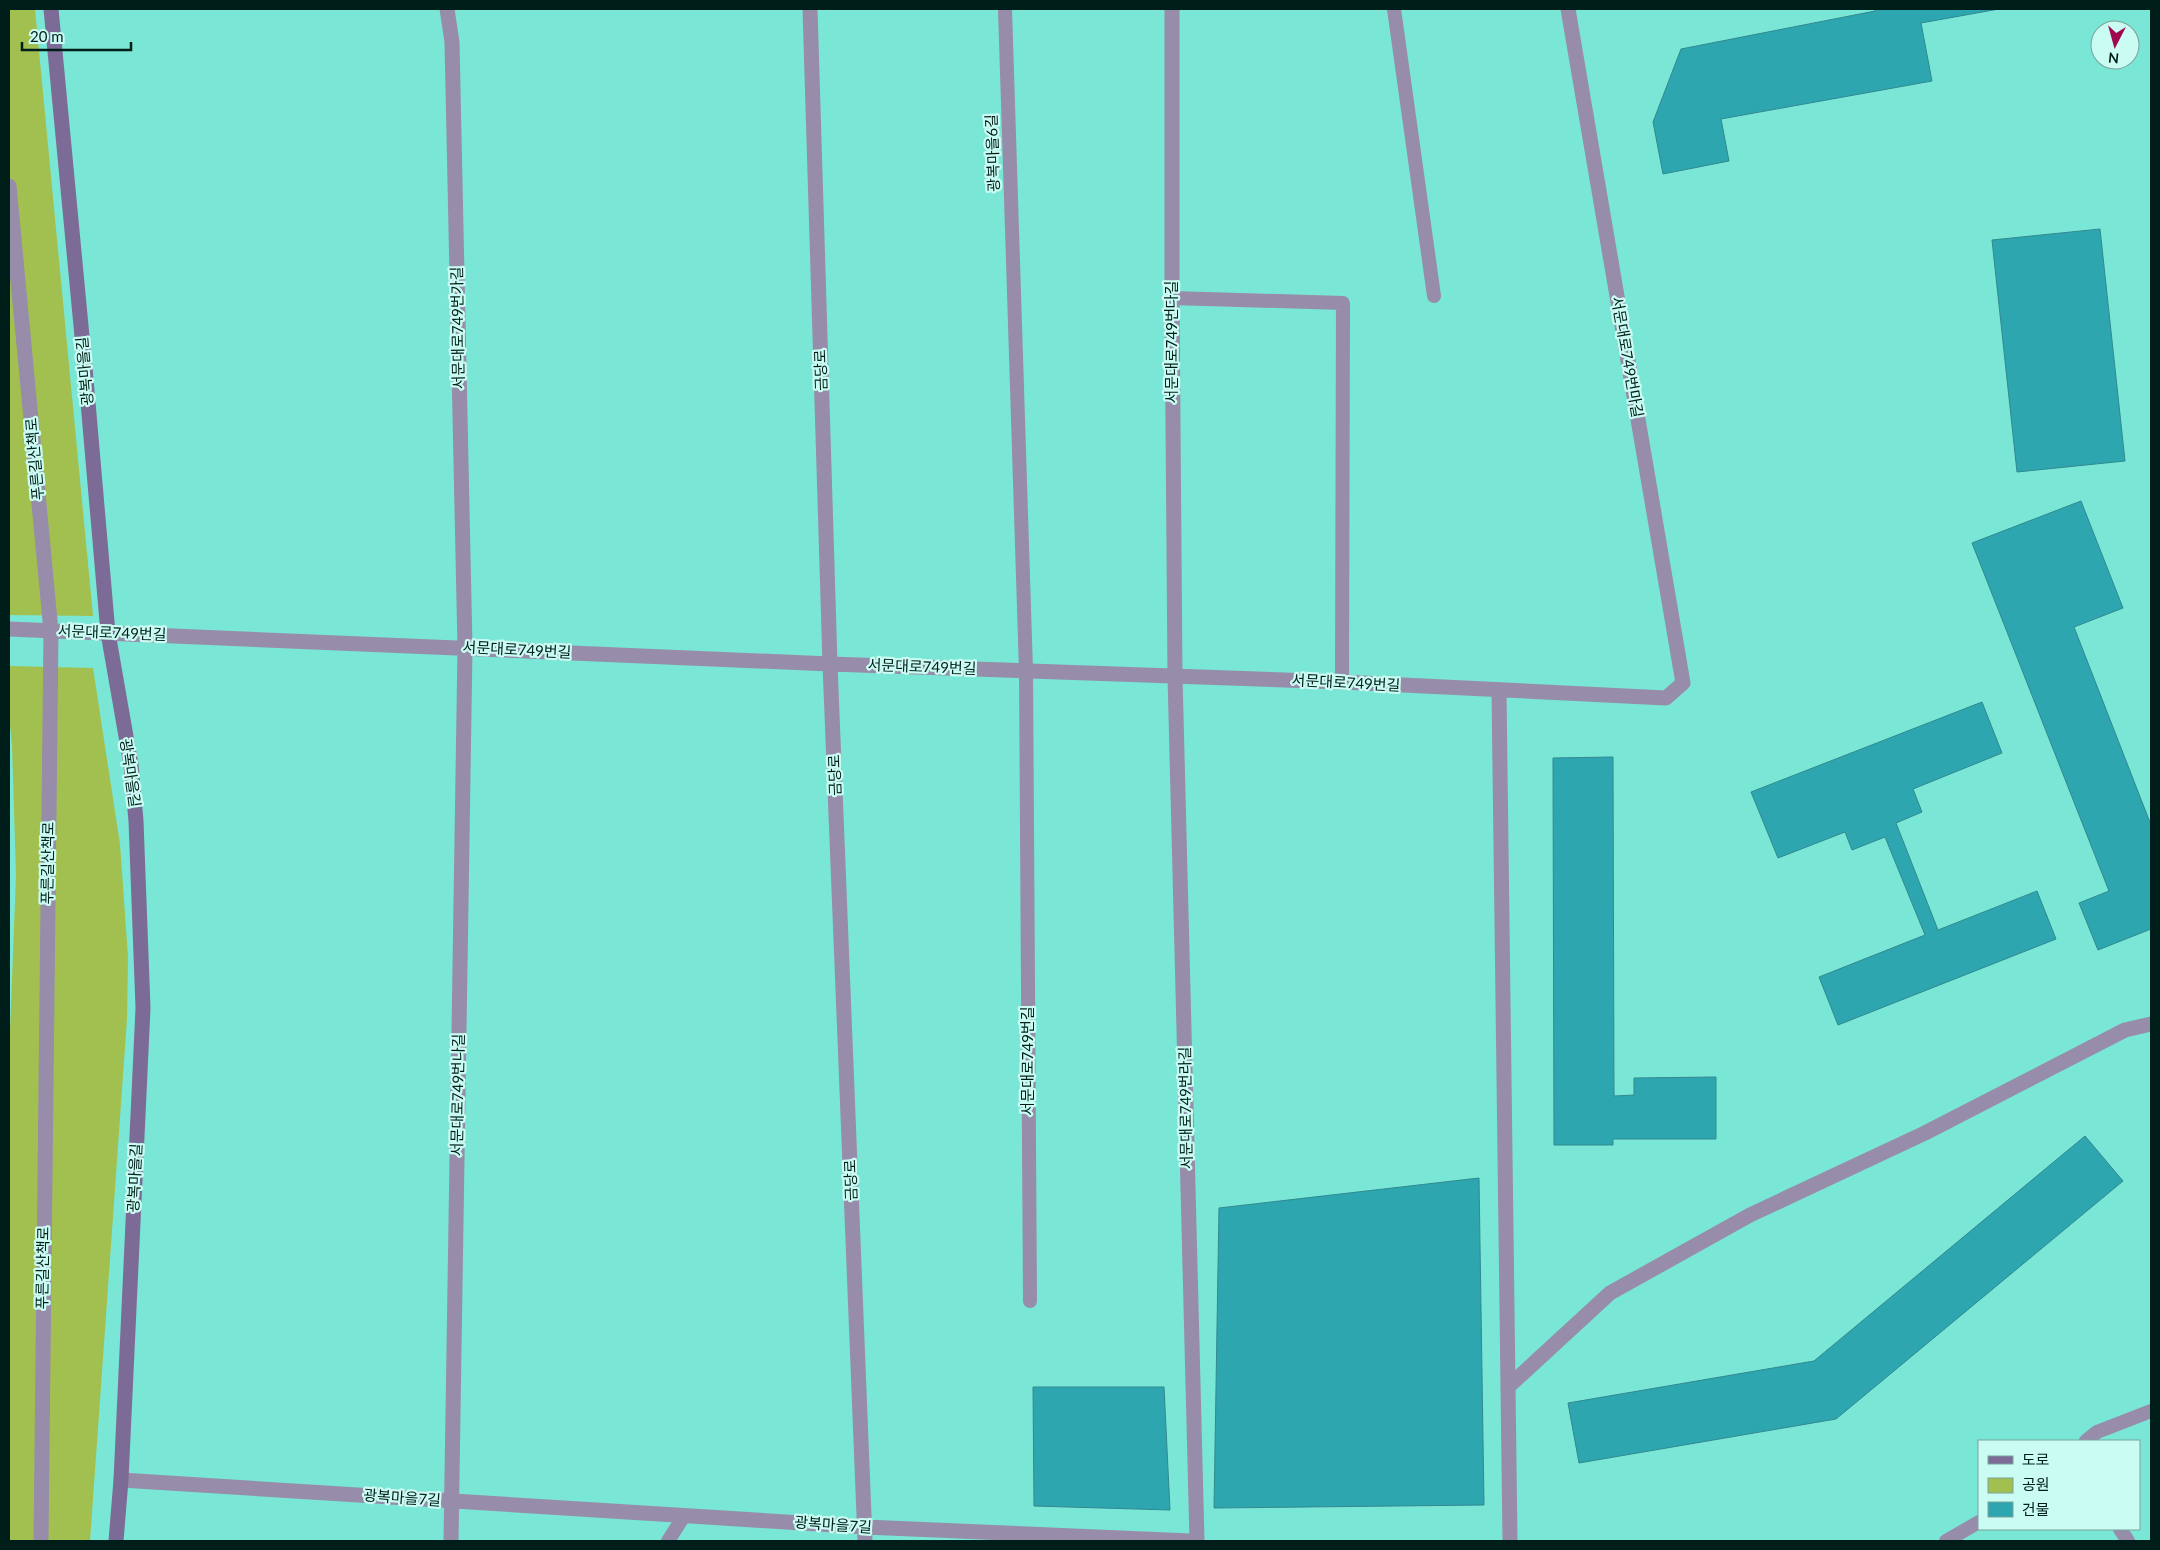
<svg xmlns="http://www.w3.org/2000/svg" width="2160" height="1550" font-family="Lato,'Noto Sans KR',sans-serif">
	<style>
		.green { fill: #a2c050 }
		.building { fill: #2da6af; stroke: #328990 }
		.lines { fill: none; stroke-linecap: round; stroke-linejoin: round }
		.lane { stroke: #978caa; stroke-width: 14 }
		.street { stroke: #978caa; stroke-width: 15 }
		.secondary { stroke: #7d6b97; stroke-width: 15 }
		.labels { text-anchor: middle; stroke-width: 4.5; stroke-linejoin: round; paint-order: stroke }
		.street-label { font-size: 15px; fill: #001e19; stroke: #cbfcf3 }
	</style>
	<rect width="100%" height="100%" fill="#7ae6d5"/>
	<path class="green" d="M9,9H35L93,616L9,615Z
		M9,666L93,668L120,844L128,957L127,1019L90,1541H9V1057L16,876L12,745L9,715Z"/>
	<path class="building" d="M1874,9H1999L1921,23L1932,81L1721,119L1729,161L1663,174L1653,122L1681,49L1875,11Z
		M2100,229L2125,461L2017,472L1992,240Z
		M2081,501L2123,608L2074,627L2151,825V929L2098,950L2079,903L2109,891L1972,543Z
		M1982,702L2002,753L1913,789L1922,812L1896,823L1938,930L2037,891L2056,939L1838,1025L1819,977L1925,935L1885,837L1852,850L1845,832L1778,858L1751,792Z
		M1613,757L1614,1096L1634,1095V1078L1716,1077V1139H1613V1145H1554L1553,758Z
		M2085,1136L2123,1181L1836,1419L1579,1463L1568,1403L1814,1361Z
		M1479,1178L1484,1505L1214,1508L1219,1208Z
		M1033,1387H1164L1170,1510L1034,1506Z"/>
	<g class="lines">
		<path class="lane" d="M1005,9L1026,671L1030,1301
			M1394,9L1434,296
			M1172,298L1343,303L1342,682
			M2086,1441L2097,1432L2151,1411
			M2120,1529L2128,1541
			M668,1541L684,1516
			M1946,1541L1979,1522"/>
		<path class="street" d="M447,9L452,42L465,648L451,1541
			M810,9L830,664L865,1541
			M1172,9V298L1175,676L1197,1541
			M9,186L51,631L41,1541
			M9,629L830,664L1342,682L1666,698L1683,683L1568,9
			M1499,691L1510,1541
			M1508,1387L1610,1293L1750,1215L1925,1133L2125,1030L2151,1024
			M121,1480L865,1527L1190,1541"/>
		<path class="secondary" d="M51,9L85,368L108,633L131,765L136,821L143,1008L121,1480L116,1541"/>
	</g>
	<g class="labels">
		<g class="street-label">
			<text transform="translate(993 153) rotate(-92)" y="5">광복마을6길</text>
			<text transform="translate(458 328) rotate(-91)" y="5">서문대로749번가길</text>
			<text transform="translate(1172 342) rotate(-90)" y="5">서문대로749번다길</text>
			<text transform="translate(1627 357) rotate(80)" y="5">서문대로749번마길</text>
			<text transform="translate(821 370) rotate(-92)" y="5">금당로</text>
			<text transform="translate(85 371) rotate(-95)" y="5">광복마을길</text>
			<text transform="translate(35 459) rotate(-95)" y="5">푸른길산책로</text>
			<text transform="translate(112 633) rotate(2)" y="5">서문대로749번길</text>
			<text transform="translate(517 650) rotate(3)" y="5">서문대로749번길</text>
			<text transform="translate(922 667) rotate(2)" y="5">서문대로749번길</text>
			<text transform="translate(1346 683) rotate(3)" y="5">서문대로749번길</text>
			<text transform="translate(130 773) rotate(82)" y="5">광복마을길</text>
			<text transform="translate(835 775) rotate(-92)" y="5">금당로</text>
			<text transform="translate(48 863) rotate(-89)" y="5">푸른길산책로</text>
			<text transform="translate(1028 1061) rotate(-90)" y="5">서문대로749번길</text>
			<text transform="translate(458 1095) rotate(-89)" y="5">서문대로749번나길</text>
			<text transform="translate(1186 1108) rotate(-91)" y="5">서문대로749번라길</text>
			<text transform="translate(135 1178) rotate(-87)" y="5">광복마을길</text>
			<text transform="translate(851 1180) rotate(-92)" y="5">금당로</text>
			<text transform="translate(43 1268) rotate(-89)" y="5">푸른길산책로</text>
			<text transform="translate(402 1498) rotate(4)" y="5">광복마을7길</text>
			<text transform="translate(833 1525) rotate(4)" y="5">광복마을7길</text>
		</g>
	</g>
	<rect width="2160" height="1550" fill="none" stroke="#001e19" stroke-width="20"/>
	<rect x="1978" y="1440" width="162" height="90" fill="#cbfcf3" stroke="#7aa39c"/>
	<rect x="1988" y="1456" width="25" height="8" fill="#7d6b97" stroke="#7aa39c"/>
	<text x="2022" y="1465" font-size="15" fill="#001e19">도로</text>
	<rect x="1988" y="1478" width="25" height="15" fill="#a2c050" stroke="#7aa39c"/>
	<text x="2022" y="1490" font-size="15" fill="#001e19">공원</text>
	<rect x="1988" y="1502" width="25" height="15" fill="#2da6af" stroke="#7aa39c"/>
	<text x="2022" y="1515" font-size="15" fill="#001e19">건물</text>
	<g transform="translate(2115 45) rotate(186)"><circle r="24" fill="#cbfcf3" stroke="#7aa39c"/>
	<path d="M0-4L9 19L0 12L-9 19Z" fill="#9f084f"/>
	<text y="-8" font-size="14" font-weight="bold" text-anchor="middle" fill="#001e19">N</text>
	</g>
	<path d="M22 42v8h109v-8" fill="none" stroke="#001e19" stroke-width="2.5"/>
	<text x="30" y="42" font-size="15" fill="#001e19" stroke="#cbfcf3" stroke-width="4" paint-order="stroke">20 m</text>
</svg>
